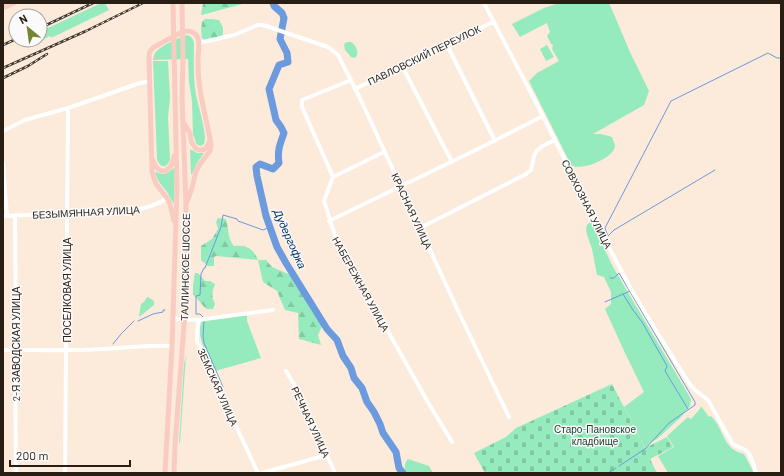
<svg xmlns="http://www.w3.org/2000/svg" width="784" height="476" font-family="Barlow,sans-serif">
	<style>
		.green { fill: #95ebbd }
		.forest { fill: url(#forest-firs) }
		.cemetery { fill: url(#cemetery-stones) }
		.water { fill: #6c9ade }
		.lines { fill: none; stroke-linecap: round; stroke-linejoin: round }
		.stream { stroke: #6c9ade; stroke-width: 1 }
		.river { stroke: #6c9ade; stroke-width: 7 }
		.minor { stroke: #fff; stroke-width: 4 }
		.major { stroke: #faccc1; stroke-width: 5 }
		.rail-casing { stroke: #44382d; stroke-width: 2.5 }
		.rail { stroke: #fafafa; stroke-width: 1; stroke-dasharray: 3; stroke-linecap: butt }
		.labels { text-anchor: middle; stroke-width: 3; stroke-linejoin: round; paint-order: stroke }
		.street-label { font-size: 10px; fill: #291e14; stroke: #fafafa }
		.park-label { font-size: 10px; fill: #133b28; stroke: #fafafa }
		.water-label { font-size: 11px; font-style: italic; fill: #002e69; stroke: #fafafa }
	</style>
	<defs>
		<pattern id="forest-firs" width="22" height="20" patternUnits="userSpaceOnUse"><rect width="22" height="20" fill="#95ebbd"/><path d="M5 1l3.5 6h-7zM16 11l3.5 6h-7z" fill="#80c9a2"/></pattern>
		<pattern id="cemetery-stones" width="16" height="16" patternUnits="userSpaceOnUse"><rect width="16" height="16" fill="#95ebbd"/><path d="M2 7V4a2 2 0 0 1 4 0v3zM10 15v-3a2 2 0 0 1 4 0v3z" fill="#80c9a2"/></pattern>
	</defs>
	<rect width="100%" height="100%" fill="#fceada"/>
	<path class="green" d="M101,3H105L109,10L51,38L50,36L44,39L41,33L47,30L46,29Z
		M559,3H608L610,5L630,52L649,91L644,105L593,134H601L612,137C613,140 615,144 615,146C614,158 581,172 571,165C570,163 569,161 568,159L529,81L537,73L559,61L552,49L553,45L551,44L547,36L550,32L547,23L520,37L512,24L544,8Z
		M187,35C191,36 193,38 194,43C194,60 193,78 196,95C199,109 204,123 205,138L204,144L201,146L198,145L196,143L193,134L192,101L189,82L188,59L153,60C154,56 154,53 157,51C161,46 180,37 187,35Z
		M347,42H351C356,45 360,53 355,58L351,57L345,50L344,44Z
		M547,45L554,57L546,61L540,49Z
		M153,61H168L170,98L168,117L170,159C168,168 160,169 157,159Z
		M190,149L197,153H204L197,163L192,174H191Z
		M174,168L175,169L174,202L173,203L167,192L159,182L155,173L156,172C164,176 168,173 174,168Z
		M591,221L593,225L613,267L691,399L690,406L680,418L657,439L650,443L645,448L624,407L644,392L625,353L605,309L611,304V292L604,277L597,275L592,249L587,235L586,230L587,225Z
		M147,297H148L154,301V305L139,317L141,304L144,302Z
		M247,315V321L261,358L215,371C209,358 193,333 203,320Z
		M186,355L180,443L179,442L184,364Z
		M701,406L709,417L711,416C725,430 722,449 744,454L754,473H668L658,456L674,447L667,436L688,417L691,419L700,409Z
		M408,459L429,466L433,473H406C404,468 404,463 408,459Z"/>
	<path class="forest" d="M205,3H246L202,15L201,14L203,4Z
		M205,19H212L219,20L223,28V35L216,38L205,40L202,38L201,30L202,22Z
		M218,218L226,219C229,229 227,238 234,246C246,245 253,248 258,260H266L272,267L293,276L323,324L318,335L321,345L299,339L298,313L285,310L277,291L263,282L258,260L216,256L214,257V266H208L201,260V246L212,239L218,229L216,222Z
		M195,273H198L205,281H210L215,284C212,292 211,297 215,304L213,309H206L193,294V286Z"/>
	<path class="cemetery" d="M612,384L645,448L667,437L673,447L650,459L657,473H485L474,453L506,437L516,428Z"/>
	<path class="water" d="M270,3H276C278,8 276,5 280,8C287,14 286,20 285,28L280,26C284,5 272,14 270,3Z"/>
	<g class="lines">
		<path class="stream" d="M715,170L614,230L608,236L606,231L605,228L671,101L768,53L777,58H781
			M610,278H614L619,273L695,402V405L669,423L645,449L619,466
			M623,294L633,310L642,322L667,366L665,371L688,409
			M605,302L630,291
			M203,317L200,314H196V296L200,295L201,274L204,268H205L221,227L223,215L237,219L238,221L263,230L270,227
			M138,321L153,314L163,312V310H165
			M204,322L203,336L204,343L223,387
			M113,344L121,334L134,321
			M608,473L616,468"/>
		<path class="river" d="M273,3L274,6L282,13L284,18L280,39L287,53L288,62L279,65L269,89L276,120L281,127L284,133C280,144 277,151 279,163L273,169L260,164L256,167L257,176L266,216L277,247L286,263L327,329L337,340L343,356L351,368L354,378L362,388L367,402L374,412L380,424L383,433L396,452L399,468L403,473"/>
		<path class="minor" d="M484,3L543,116L606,242L631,289L657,332L689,383L695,390L708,400L732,443C736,447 743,448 747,451C752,456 754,467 756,473
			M199,43L234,35L258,25H263L328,47L338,55L359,96L461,317L509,417
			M447,45L495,141
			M402,66L452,162
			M351,80L302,100V107L333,177L324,201L336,239L429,404L452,442
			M355,89L493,22
			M3,131L25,120L68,108L140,83L150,81
			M3,163L7,216
			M333,177L384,152
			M3,216L135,210C147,208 157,205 167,198
			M15,216L16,322L15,350L16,473
			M329,221L482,147L543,116
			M420,228L526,174L531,170C532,165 533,161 534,156C537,147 547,144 555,140
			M173,319L198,320L197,341L205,360L258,473
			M198,320L273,310
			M3,350C36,350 69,351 102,349C125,348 149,345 172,346
			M286,371L298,391L335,473
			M65,473C67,351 67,229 68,108
			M262,473L327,455"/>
		<path class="major" d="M3,4L4,3
			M3,8L14,3
			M183,122L190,133L191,141L196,149C205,152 207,148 210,140
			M153,160C159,178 172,172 174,156
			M174,221L170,204L167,198L156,184L152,172L149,56L150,51L154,47L182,32C188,30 195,31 198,38C200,44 198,53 198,59C198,67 198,74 199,81C201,103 208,124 211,145L210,151L200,164L196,171L192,188L187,202
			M165,473L172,346L177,188L173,3
			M174,473L175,445L185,311L186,204L182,98L183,60L182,3"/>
		<defs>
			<path id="rail" d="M40,28L93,3
				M3,45L16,39
				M3,68L86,31L143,3
				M3,78L28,66L47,54"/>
		</defs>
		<use href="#rail" class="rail-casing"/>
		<use href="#rail" class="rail"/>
	</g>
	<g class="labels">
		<g class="street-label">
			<text transform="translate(424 55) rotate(-26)" y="4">ПАВЛОВСКИЙ ПЕРЕУЛОК</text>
			<text transform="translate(587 204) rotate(63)" y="4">СОВХОЗНАЯ УЛИЦА</text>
			<text transform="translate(412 211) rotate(65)" y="4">КРАСНАЯ УЛИЦА</text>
			<text transform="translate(86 212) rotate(-3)" y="4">БЕЗЫМЯННАЯ УЛИЦА</text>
			<text transform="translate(185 267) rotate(-89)" y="4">ТАЛЛИНСКОЕ ШОССЕ</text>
			<text transform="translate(361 284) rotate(61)" y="4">НАБЕРЕЖНАЯ УЛИЦА</text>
			<text transform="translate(67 290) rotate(-90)" y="4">ПОСЕЛКОВАЯ УЛИЦА</text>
			<text transform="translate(16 344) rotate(-90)" y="4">2-Я ЗАВОДСКАЯ УЛИЦА</text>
			<text transform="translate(218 387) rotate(66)" y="4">ЗЕМСКАЯ УЛИЦА</text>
			<text transform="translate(311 422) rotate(65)" y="4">РЕЧНАЯ УЛИЦА</text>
		</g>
		<g class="park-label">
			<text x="595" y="433">Старо-Пановское<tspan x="595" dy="12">кладбище</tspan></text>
		</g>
		<g class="water-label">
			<text transform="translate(290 239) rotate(66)" y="4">Дудергофка</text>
		</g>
	</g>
	<rect width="784" height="476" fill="none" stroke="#291e14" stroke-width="8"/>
	<g transform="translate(28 28) rotate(331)"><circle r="19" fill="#fafafa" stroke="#a6a29e"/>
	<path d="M0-3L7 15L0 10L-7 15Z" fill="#748534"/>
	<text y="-6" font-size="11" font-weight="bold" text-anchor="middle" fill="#291e14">N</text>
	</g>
	<path d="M10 460v6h120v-6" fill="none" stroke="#291e14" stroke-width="2"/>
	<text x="16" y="460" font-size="12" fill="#291e14" stroke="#fafafa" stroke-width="3" paint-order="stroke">200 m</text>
</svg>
